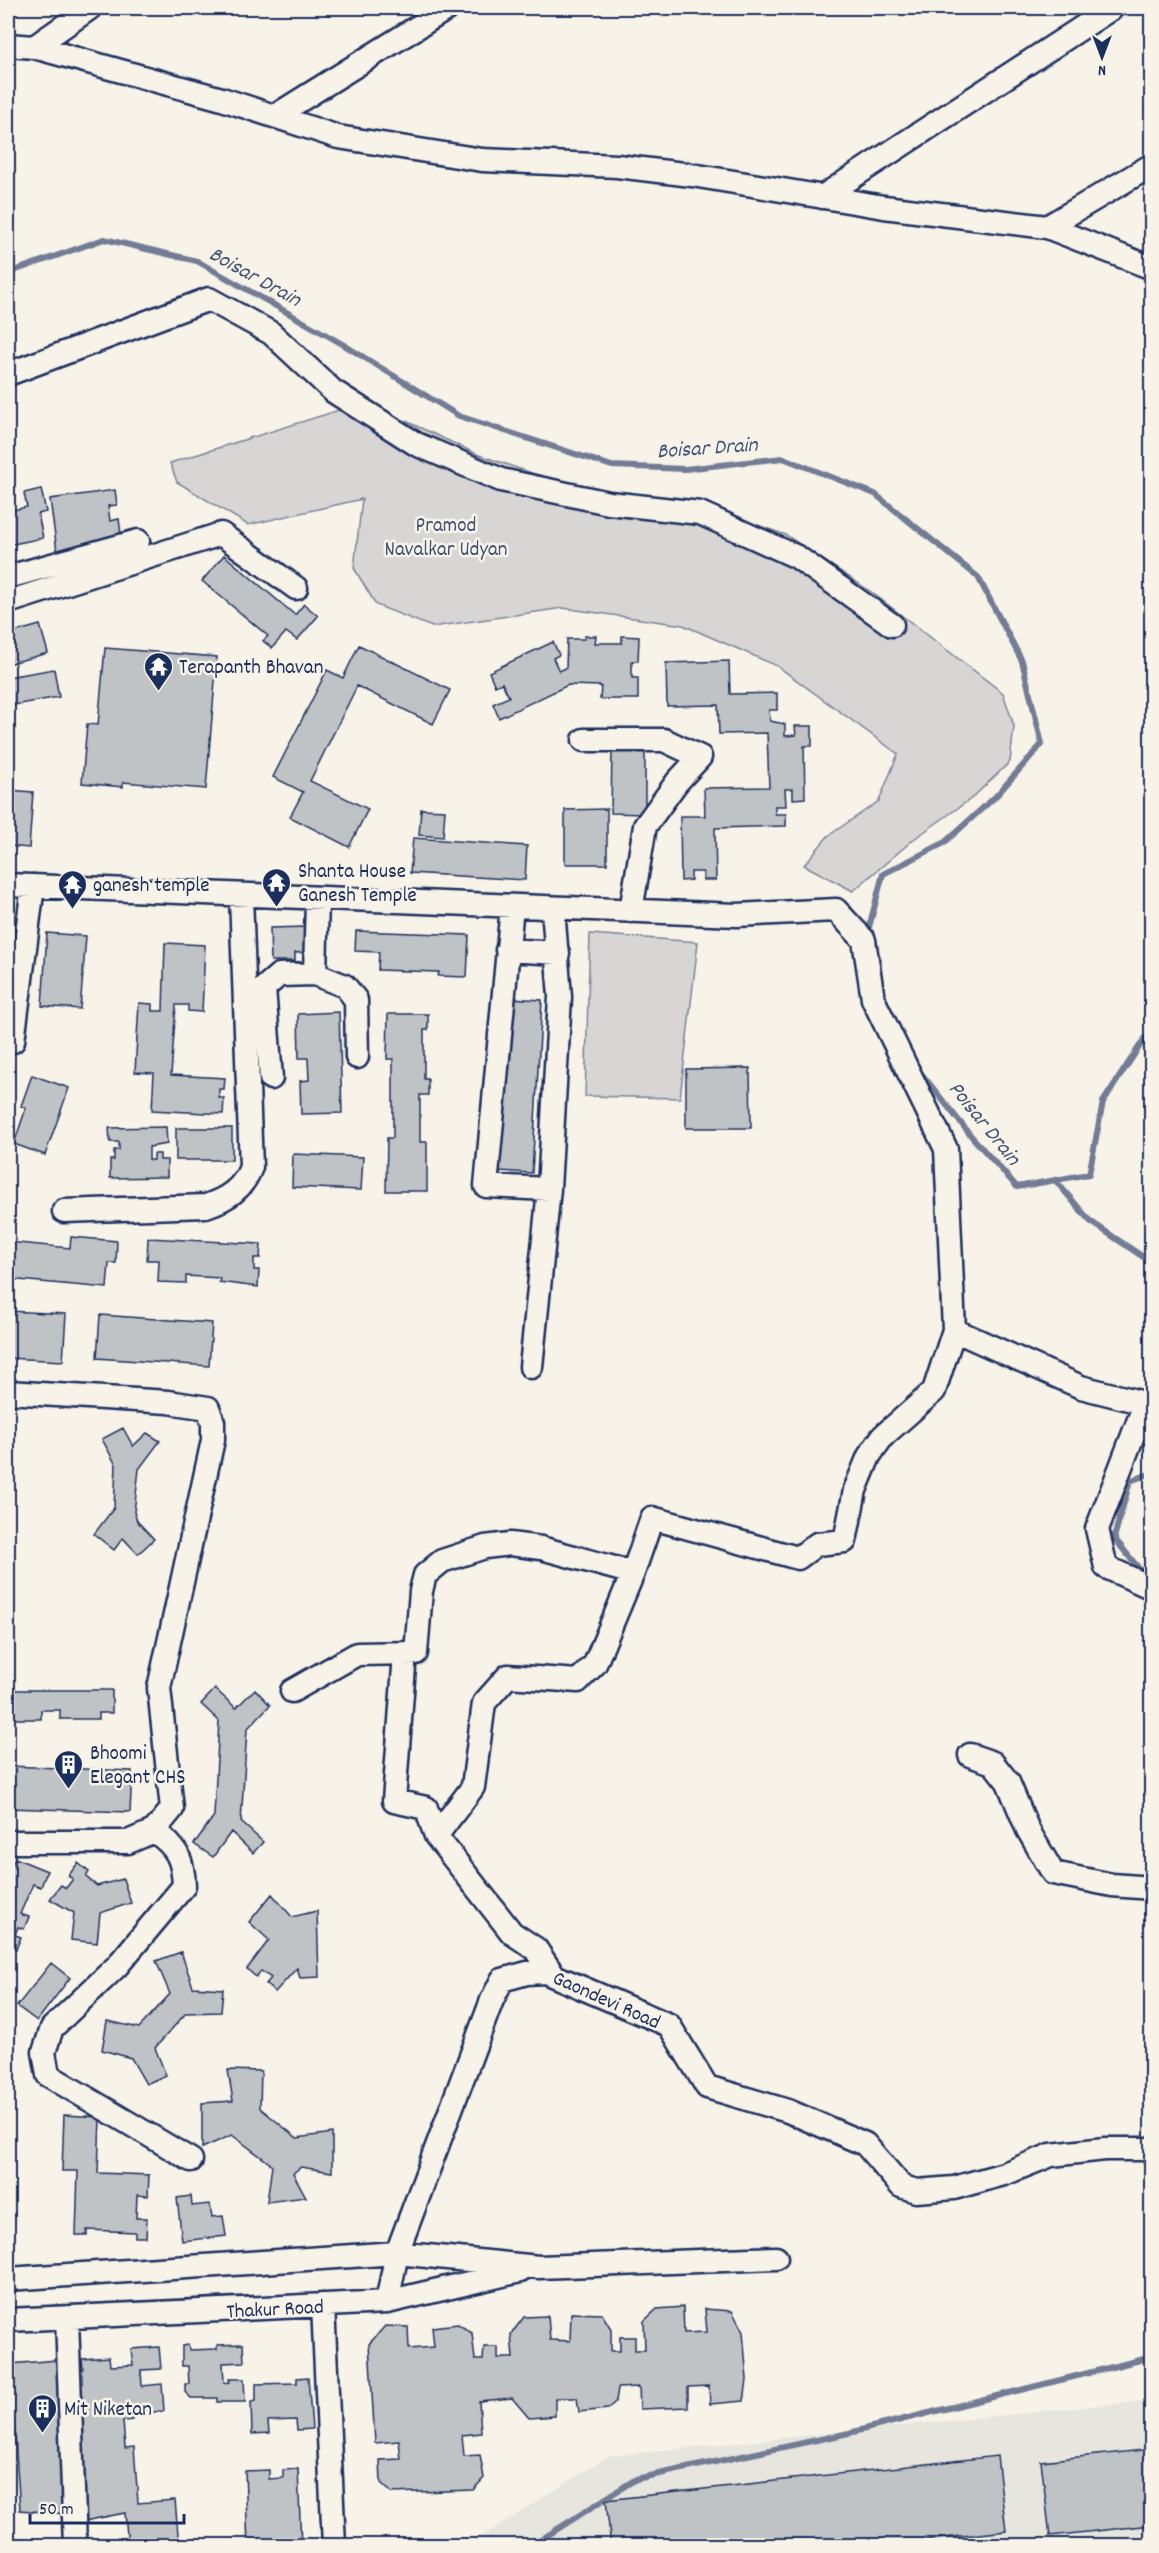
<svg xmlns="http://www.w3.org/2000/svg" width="1159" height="2553" font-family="Dekko,sans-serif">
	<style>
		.built { fill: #e6e5de }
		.green { fill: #d7d6d4; stroke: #798299; stroke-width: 1.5 }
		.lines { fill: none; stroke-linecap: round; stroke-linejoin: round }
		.stream { stroke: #727c95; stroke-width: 6 }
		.building { fill: #c0c3c5; stroke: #1b2f5e; stroke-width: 1.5 }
		.minor-casing { stroke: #1b2f5e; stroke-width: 27 }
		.minor { stroke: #f7f3e8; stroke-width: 22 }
		.labels { text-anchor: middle; stroke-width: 5; stroke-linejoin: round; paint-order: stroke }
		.park-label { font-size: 21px; fill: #415076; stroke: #f7f3e8 }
		.poi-label { font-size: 21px; fill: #1b2f5e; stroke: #f7f3e8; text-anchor: start }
		.street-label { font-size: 21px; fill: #1b2f5e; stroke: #f7f3e8 }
		.water-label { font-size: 22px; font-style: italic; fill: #465679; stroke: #f7f3e8 }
	</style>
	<rect width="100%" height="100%" fill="#f7f3e8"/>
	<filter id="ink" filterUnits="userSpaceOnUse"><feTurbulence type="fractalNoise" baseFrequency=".0167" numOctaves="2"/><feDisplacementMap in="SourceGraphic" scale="12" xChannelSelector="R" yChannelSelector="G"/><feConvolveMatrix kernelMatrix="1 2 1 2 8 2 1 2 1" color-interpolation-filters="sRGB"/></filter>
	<g filter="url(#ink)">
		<path class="built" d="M1151,2400V2545L467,2546L608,2456Z"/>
		<path class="green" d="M365,402L479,455L588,492L708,508L786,535L870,591L1003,693L1014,726L1010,762L972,798L914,839L853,891L804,865L828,836L879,801L898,754L777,666L683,625L563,608L432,627L376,605L354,568L362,499L248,525L177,482L170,463Z
			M590,934L698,942L680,1098L585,1096Z"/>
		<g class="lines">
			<path class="stream" d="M8,273L104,239L197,261L344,345L459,416L612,466L685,469L783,458L875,494L978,577L1022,661L1042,744L995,797L944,843L883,874L867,935
				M917,1068L972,1137L1017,1187L1089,1174L1103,1102L1145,1038L1152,1034
				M1055,1180L1090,1221L1152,1263
				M1145,1576L1114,1538L1130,1481L1152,1473
				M531,2546L636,2479L849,2433L1152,2357"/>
		</g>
		<path class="building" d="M41,489L46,512L38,514L43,538L8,545V511L27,507L24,493Z
			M115,490L117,505L108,506L110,521L119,519L122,542L57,551L50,499Z
			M224,555L295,615L304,604L318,616L297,640L286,632L272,648L263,641L268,636L202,581Z
			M40,625L48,653L8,664V634Z
			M585,636H596L595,643H622V636L639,637L638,661H632V678H638V699H600L601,686L568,685L499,718L493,704L509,697L502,683L495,686L489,672L553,642L559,655L553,658L559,671L566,668L567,639H584Z
			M359,645L450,690L433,724L357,686L310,781L368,809L349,847L290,817L303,792L273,777L327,670L343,678Z
			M105,648L217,657L206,789L123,782V787L82,783L87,724L98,725Z
			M729,661L730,694L777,693V710H769L770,721L785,724V736L796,735L795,726H812V746H804L805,798L793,799V789H785L786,806H775V814H786V826L715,828L716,880H703V872H691V880L681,881L680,816H705L704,788L769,787L767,733L719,734L718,705L667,706L666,663Z
			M54,669L59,697L8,706V677Z
			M612,748L645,749V814L611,813Z
			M8,790L33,792L29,848L8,846Z
			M421,809L445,810L443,837L419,835Z
			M607,809V864H565V810Z
			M413,838L527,846L525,880L410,873Z
			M306,927L307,952L295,953V961H271L270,928Z
			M356,931L469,935L467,977L438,976L439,972L378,970L379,952L355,951Z
			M47,933L86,936L80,1009L42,1006Z
			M165,943L205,945L202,1012L188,1011V1005H176L171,1075L225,1078L224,1089H219V1098H224L223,1114L152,1110L154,1073L135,1072L139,1003L152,1004V1011H163Z
			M509,998L542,1000L532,1173L498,1171Z
			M339,1012L342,1113L301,1114L300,1081L309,1080L308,1058H299L298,1014Z
			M388,1014H428V1030H424V1079H428V1095H420V1142H427V1191H386L387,1138H393V1059H387Z
			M750,1068L751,1128H686V1069Z
			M32,1075L69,1088L45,1155L14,1144L26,1108L21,1106Z
			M166,1127L167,1144L149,1147V1160H154V1154H160V1160H167V1177L110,1178V1160H114V1150H119V1142H110L109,1128Z
			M176,1128H232V1160H176Z
			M293,1154L363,1157L361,1190L292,1187Z
			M71,1237L117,1241L116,1263H109L107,1288L8,1279V1242L70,1248Z
			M148,1238L261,1244L260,1258H254V1270H259L258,1287L219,1282L220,1278L186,1276V1283L158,1282L159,1260H147Z
			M8,1311L66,1314L63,1361L8,1358Z
			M100,1315L212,1323L209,1366L97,1358Z
			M123,1428L133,1446L147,1433L160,1441L139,1469L134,1512L137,1521L154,1539L138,1554L123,1538L114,1550L94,1534L114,1508L116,1465L102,1439Z
			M215,1689L236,1708L255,1689L270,1705L247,1729L241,1822L263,1842L253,1853L231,1832L213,1857L194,1844L214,1816L219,1721L201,1704Z
			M8,1690H112V1713H99V1719H60V1710H41V1719H8Z
			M8,1766L132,1771L130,1812L8,1808Z
			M15,1858L47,1871L41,1887L33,1884L20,1914L29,1917L24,1929L18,1927L15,1935L21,1937L16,1949L9,1946L8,1950V1875Z
			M78,1863L89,1872L86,1877L97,1886L123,1879L131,1903L100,1913L97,1943L71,1940L74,1913L50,1899L61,1885L66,1888L73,1879L68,1876Z
			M272,1894L292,1917L317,1911L319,1977L300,1978L297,1968L275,1992L266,1984L271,1978L261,1971L256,1977L247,1969L269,1940L249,1922Z
			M181,1952L193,1987L223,1989L221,2012L186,2013L155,2048L166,2075L146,2084L131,2058L102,2050L107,2021L139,2028L170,1994L156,1961Z
			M51,1963L70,1978L37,2021L17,2006Z
			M228,2070L261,2071L260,2108L297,2138L332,2133V2172L301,2167L293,2173L306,2197L267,2202L272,2165L232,2135L202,2148V2103L233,2101Z
			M64,2115L100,2117L98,2173L149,2175L148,2196L137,2195L136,2218H147L146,2237H135V2232L87,2230V2235H76L78,2171H62Z
			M191,2196L192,2206L210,2204L212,2217L223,2216L226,2236L182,2241L177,2198Z
			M683,2307L684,2333L707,2332L705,2309L732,2311L743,2332L747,2380L744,2401L710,2404L709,2386L688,2387V2407L640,2409L639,2387L618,2388L616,2401L608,2409L579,2412L577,2398H555V2416L529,2418L512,2398L479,2401L481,2433L462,2435L464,2456L480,2455L484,2478L473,2490L392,2493L381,2483L380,2460L401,2459L399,2441L375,2443L369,2344L385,2326L408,2327L409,2349L434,2347L432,2327L458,2324L472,2333L475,2360H483L484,2347H498V2358H513L511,2334L524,2317L548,2316L550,2340L570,2341L571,2313L602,2314L611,2329V2351H620V2337H635V2350H645L644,2321L657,2309Z
			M243,2344L244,2362L223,2363L224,2383L230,2382L229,2379H244L245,2402H217V2398H191L185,2392V2384H189L188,2366H182V2346L188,2345L189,2350L217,2349V2345Z
			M159,2347L161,2369L141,2370L142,2386L162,2384L164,2411L131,2414L132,2420L123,2421L125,2448L134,2447L138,2503L175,2500L179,2546H128L125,2513L84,2521L74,2371L83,2369L82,2359L109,2357L110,2366L133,2365L131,2349Z
			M69,2359L72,2503L87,2546H68L66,2514L20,2510L10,2364Z
			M308,2377L312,2429L297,2430L296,2420L268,2421L269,2433L252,2434L251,2402L256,2401V2384L297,2383V2378Z
			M1152,2449V2525L1050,2536L1041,2461Z
			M997,2456L1006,2531L875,2546H611L606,2500Z
			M298,2469L301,2546H248L245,2471L269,2470V2479L283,2478V2470Z"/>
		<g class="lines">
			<defs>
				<path id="minor" d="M8,45L34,47L222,99L338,137L482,160L617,166L692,175L884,207L1047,227L1152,268
					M34,47L90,8
					M275,116L448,8
					M822,197L1112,8
					M1047,227L1152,165
					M8,374L209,299L271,333L333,391L416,444L501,480L609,503L700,513L797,557L892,625
					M8,577L138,541
					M8,602L221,534L296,588
					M584,740H664L700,757L677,782L645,826L631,911
					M8,885L737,915L836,910L864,940L873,999L946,1149L954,1330L934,1391L883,1436L869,1456L855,1490L845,1541L817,1544L798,1558L652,1518L633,1573L541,1548L510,1544L485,1547L442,1561L425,1575L421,1591L416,1653L357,1654L292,1691
					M317,899L315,974L345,986L356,1000L357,1057
					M512,906L486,1186L549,1189
					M507,950L558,953
					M13,1041L33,886
					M271,1078L264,988L279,975L315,974
					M64,1211L206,1206C227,1199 243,1189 251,1167L241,896
					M954,1330L1081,1387L1152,1405
					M531,1367L549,1189L560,997L553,908
					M8,1392L168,1402L208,1408L213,1422V1440L159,1688L172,1809L154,1831L128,1842H8
					M1145,1404L1097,1529L1106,1567L1152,1588
					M405,1653L394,1801L426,1808L436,1836L512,1933L536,1949L554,1976
					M970,1755L993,1763L1008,1782L1028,1830L1053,1873L1112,1885L1152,1888
					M154,1831C177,1847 183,1859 184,1886L117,1966L52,2028L44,2052L48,2075L191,2160
					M436,1836L473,1787L484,1703L508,1676L578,1681L595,1664L633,1573
					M8,2279L397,2253L539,2267L776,2258
					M387,2302L397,2253L492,2000L502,1980L527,1973L545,1972L669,2025L707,2087L788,2111L865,2144L901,2186L916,2191L954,2188L1004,2174L1051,2155L1105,2149H1152
					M323,2305L334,2546
					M67,2318L75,2546
					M8,2320L387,2302L520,2271"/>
			</defs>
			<use href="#minor" class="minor-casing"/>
			<use href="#minor" class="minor"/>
		</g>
	</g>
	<defs>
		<symbol id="temple-pin" viewBox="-11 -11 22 30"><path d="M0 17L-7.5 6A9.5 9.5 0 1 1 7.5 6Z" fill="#1b2f5e" stroke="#f7f3e8"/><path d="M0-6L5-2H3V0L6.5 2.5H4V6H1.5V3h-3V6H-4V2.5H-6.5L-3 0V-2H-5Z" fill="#fff"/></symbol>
		<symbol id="building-pin" viewBox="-11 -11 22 30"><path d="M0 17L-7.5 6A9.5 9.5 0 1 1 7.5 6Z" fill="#1b2f5e" stroke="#f7f3e8"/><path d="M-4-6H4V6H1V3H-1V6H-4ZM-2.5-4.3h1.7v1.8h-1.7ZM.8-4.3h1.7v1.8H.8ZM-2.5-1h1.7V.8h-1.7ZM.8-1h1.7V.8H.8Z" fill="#fff"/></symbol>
	</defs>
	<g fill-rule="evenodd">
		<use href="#temple-pin" x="142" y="650" width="33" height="45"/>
		<use href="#temple-pin" x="260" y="866" width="33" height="45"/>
		<use href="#temple-pin" x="56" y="868" width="33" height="45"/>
		<use href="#building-pin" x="52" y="1748" width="33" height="45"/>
		<use href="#building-pin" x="26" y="2392" width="33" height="45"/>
	</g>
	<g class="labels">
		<g class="park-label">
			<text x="446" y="531">Pramod<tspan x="446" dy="24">Navalkar Udyan</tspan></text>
		</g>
		<g class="poi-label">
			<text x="179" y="673">Terapanth Bhavan</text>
			<text x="298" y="877">Shanta House<tspan x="298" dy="24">Ganesh Temple</tspan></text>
			<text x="93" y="891">ganesh temple</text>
			<text x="90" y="1759">Bhoomi<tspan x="90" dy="24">Elegant CHS</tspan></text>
			<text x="64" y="2415">Mit Niketan</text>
		</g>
		<g class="street-label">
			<text transform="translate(607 1999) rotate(24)" y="7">Gaondevi Road</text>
			<text transform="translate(275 2308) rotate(-3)" y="7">Thakur Road</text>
		</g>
		<g class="water-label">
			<text transform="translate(256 275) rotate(29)" y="8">Boisar Drain</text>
			<text transform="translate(707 446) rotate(-4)" y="8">Boisar Drain</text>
			<text transform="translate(986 1122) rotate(51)" y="8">Poisar Drain</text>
		</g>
	</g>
	<rect width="1159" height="2553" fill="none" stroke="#f7f3e8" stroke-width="30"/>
	<rect x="15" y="15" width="1129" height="2523" fill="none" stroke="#1b2f5e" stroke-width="2" filter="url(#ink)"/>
	<g transform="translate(1102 57) rotate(180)" stroke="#f7f3e8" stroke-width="4.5" paint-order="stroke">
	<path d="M0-4.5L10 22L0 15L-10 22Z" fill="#1b2f5e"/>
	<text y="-9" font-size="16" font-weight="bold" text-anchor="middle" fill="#1b2f5e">N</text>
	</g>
	<path d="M30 2514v9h154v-9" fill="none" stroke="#1b2f5e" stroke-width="3"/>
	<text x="39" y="2514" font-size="18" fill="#1b2f5e" stroke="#f7f3e8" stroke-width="4.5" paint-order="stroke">50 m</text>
</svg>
